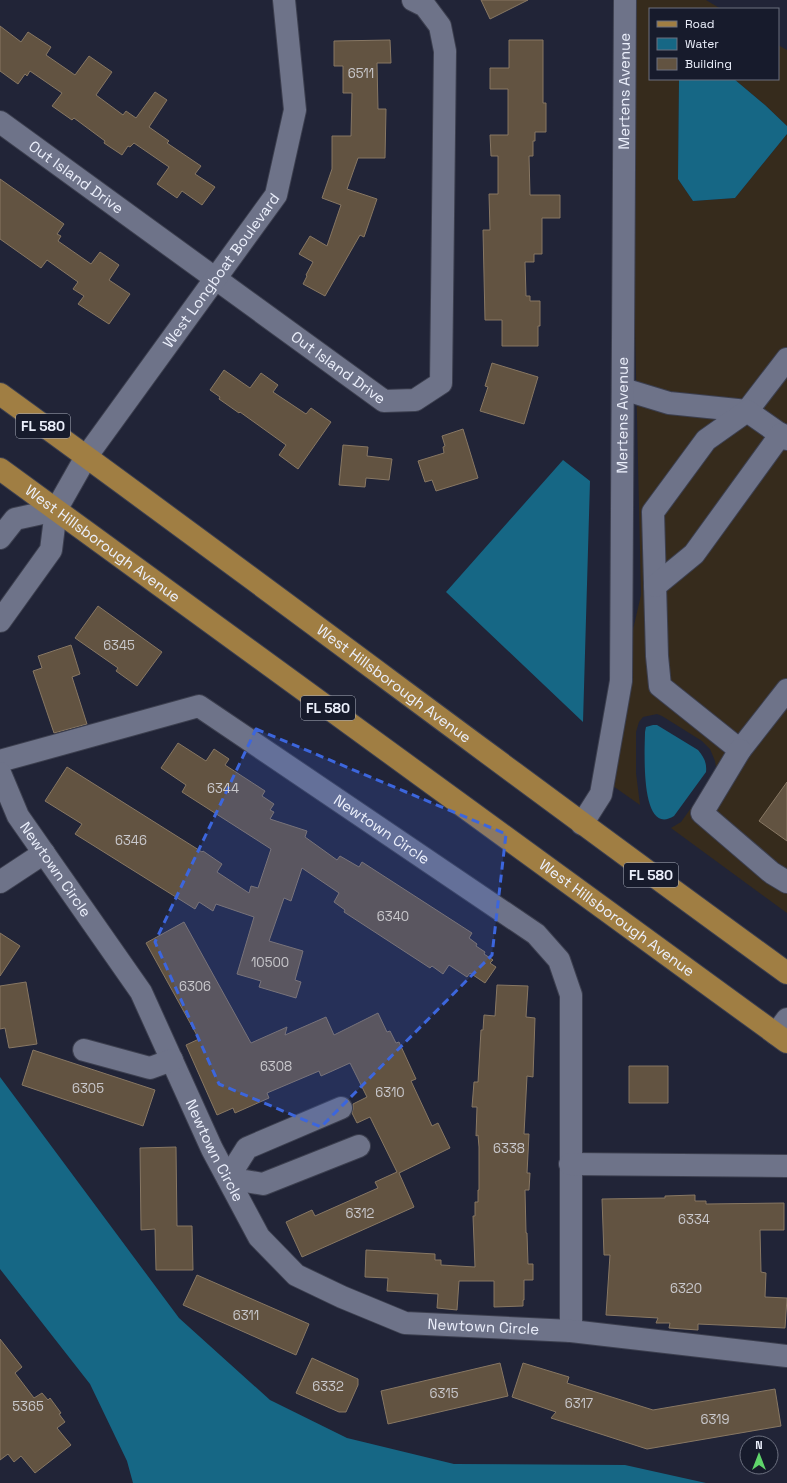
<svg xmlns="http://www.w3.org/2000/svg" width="787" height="1483" font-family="'Space Grotesk',sans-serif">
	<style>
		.commercial { fill: #362b1c }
		.water { fill: #166785 }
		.building { fill: #625341; stroke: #877763 }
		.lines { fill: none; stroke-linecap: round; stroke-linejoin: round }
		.minor-casing { stroke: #3c3f4f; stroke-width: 24 }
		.major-casing { stroke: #3c3f4f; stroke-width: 24 }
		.minor { stroke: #6e7389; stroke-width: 22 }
		.major { stroke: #a07e43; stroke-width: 22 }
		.marked { fill: #3c66dd; fill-opacity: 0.2; stroke: #3c66dd; stroke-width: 3; stroke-dasharray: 8 5; stroke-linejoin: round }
		.labels { text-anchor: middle; stroke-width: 3; stroke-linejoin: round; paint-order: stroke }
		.number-label { font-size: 13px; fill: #c9c8cc }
		.shield { fill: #171b2c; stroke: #abafbd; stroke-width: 1 }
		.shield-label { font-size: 14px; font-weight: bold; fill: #ebeffb }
		.street-label { font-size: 15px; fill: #ebeffb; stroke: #171b2c }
	</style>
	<rect width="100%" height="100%" fill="#212437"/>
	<path class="commercial" d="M636,0H706L721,9H650V79H679L678,179L693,201L735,198L787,134V913L671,828L681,822L714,776L716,767L715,761L710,749L702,741L662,716L657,714L643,717L639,722L636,732V773L640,805L613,786L632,634L641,595L634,285Z
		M778,45L787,50V126L765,105L734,79H778Z"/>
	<path class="water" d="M679,79H734L765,105L787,126V134L735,198L693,201L678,179Z
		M563,460L590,481L583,722L446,592Z
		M653,725H657L698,750C704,757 707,763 706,772L674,816C639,838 645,747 645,732L646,727Z
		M0,1077L179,1318L270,1400L347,1438L454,1464L625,1465L706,1483H133L127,1461L90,1384L0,1269Z"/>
	<path class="building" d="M481,0H528L490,19Z
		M0,26L21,42L28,32L51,47L46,55L75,75L89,56L112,72L96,95L123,115L126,111L136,118L155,92L167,100L149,127L169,141L167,143L201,166L195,174L215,187L202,205L182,191L177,198L157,184L169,167L134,143L130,147L128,146L122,155L104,143L105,141L74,118L72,120L52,106L62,93L30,71L27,76L25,74L18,84L0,71Z
		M390,40L391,63H377L378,109H386L385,158H358L347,189L377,199L364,237L360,235L325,296L303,284L307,276L306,275L313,262L299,254L310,236L327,246L341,205L322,198L332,169V136H351L352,93H343V66H334V41Z
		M509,40H543V103H546V132H535V141H533V156H529L530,195H560V218H542V254H534V262H525L526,296H530V301H540V326H538V346H502V320H485L483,230H490L489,194H498V156H491L490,135H508V89H490V68H509Z
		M0,179L64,224L57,234L61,236L58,241L91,264L100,252L119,265L109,280L130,294L109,324L78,304L84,296L73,289L78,282L47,260L41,268L0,239Z
		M492,363L538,377L524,424L480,411L488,387L485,386Z
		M224,370L250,388L261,373L278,385L273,392L306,414L311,408L331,422L298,469L279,455L286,445L240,412L239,413L219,399L220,397L210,390Z
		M463,429L478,478L436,491L432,480L425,482L418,461L444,453L443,447L445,446L442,436Z
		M343,445L368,447L367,456L392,459L389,480L366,478L365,487L339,485Z
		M98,606L162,652L137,686L116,671L118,668L75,638Z
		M71,645L80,674L72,677L87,724L54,733L33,671L42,668L38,656Z
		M178,743L206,761L214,749L229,759L225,765L265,791L262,796L274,804L270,810L274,812L270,819L307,831L305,837L337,860L340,856L359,867L362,862L472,933L469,938L477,944L476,946L485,952L484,954L493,960L490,963L496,967L485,983L470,973L467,977L449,965L443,974L432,966L430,968L344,912L345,910L334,902L339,893L302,868L291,901L284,898L269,941L303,951L295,980L301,982L296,998L259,987L261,981L237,974L254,917L216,904L213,911L199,902L195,909L75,834L82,824L45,801L67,767L202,852L203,851L222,864L217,872L249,893L251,886L258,888L271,849L182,792L186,785L161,768Z
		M787,782V841L759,821Z
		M184,922L251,1043L287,1027L285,1035L326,1017L334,1035L378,1013L387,1032L390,1031L396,1043L399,1042L416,1079L411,1081L432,1126L438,1123L450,1148L399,1173L414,1207L302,1257L286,1222L312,1210L315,1216L378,1188L375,1182L397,1172L370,1117L357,1123L352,1113L353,1109V1104L367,1097L350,1063L321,1076L319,1071L267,1093L269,1098L235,1113L233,1108L217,1115L186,1045L199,1039L146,943Z
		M0,933L20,946L0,976Z
		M26,982L37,1044L9,1048L5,1028L0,1029V986Z
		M497,985L528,986L526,1017L535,1018L533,1077L527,1076L524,1134H529L527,1173H530L529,1190H525L526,1233H527L528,1264H533V1280H524V1300H523V1306L494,1307V1281H459L457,1310L437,1308L438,1294L387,1291L388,1278L365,1277L366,1250L435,1254V1260H441V1265L475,1267L473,1216H475V1202H478V1190H479V1147L478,1135L476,1136L477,1107H472L474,1082H478L481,1030H483L484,1015L495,1016Z
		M33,1050L155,1090L143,1126L22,1085Z
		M629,1066H668V1103H629Z
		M176,1147L177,1226H192L193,1270H156L155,1229L141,1230L140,1148Z
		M695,1195V1201H706V1204L784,1203V1230H760L761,1272L766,1273L765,1297L787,1298L785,1328L698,1324V1330L669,1328L670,1323H656L658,1318L606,1315L610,1255H604L602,1199L665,1198V1196Z
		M197,1275L309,1324L296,1355L183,1305Z
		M0,1339L22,1367L15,1373L34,1398L42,1393L48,1400L50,1398L61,1413L59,1414L65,1422L57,1428L71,1445L35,1473L21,1456L14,1462L8,1454L0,1460Z
		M312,1358L358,1379V1385L346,1412H339L296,1393Z
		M500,1363L508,1396L388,1424L381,1391Z
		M523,1363L569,1377L567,1383L653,1410L775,1389L781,1426L647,1449L551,1418L556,1412L512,1397Z"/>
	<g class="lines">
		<defs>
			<g id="minor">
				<path id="s1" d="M0,122L384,401L415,400L441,383L445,51L440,26L425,6L413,0"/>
				<path d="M623,389L669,403L747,411L787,359"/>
				<path d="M787,439L747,411L706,440L653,512L657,656L660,686L740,750L787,690"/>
				<path d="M0,538L15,519L56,510"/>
				<path d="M655,586L694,554L781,434"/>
				<path id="s2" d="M0,621L51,550L56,510L86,457L276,195L295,110L284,0"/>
				<path d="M740,750L702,813L772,873L787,882"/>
				<path id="s3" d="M0,761L199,706L536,934L559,960L571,995V1331"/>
				<path id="s4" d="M0,773L18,816L141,992L212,1149L259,1237L296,1275L342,1297L405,1323L571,1331L787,1356"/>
				<path id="s5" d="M582,824L601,794L621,681L625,0"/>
				<path d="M0,882L44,853"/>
				<path d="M776,1034L787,1019"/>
				<path d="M84,1050L150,1068L172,1060"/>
				<path d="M341,1108L247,1148L228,1178L263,1184L359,1146"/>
				<path d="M570,1164L787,1166"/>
			</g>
			<g id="major">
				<path id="s6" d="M0,394C264,585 523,782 787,973"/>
				<path id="s7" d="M0,469L787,1042"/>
			</g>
		</defs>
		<use href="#minor" class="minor-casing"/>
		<use href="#major" class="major-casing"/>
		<use href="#minor" class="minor"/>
		<use href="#major" class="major"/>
	</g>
	<path class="marked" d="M256,729L506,834L492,955L321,1127L219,1084L155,942Z"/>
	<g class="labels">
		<g class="number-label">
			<text x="361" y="78">6511</text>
			<text x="119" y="650">6345</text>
			<text x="223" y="793">6344</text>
			<text x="131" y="845">6346</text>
			<text x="393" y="921">6340</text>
			<text x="270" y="967">10500</text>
			<text x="195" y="991">6306</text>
			<text x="276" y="1071">6308</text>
			<text x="88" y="1093">6305</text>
			<text x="390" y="1097">6310</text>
			<text x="509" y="1153">6338</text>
			<text x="360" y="1218">6312</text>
			<text x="694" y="1224">6334</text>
			<text x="686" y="1293">6320</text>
			<text x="246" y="1320">6311</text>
			<text x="328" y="1391">6332</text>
			<text x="444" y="1398">6315</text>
			<text x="579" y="1408">6317</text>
			<text x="28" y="1411">5365</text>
			<text x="715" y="1424">6319</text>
		</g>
		<g class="shield">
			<rect x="16" y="414" width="54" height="24" rx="3"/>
			<rect x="301" y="696" width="54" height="24" rx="3"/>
			<rect x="624" y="863" width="54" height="24" rx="3"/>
		</g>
		<g class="shield-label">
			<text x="43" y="431">FL 580</text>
			<text x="328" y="713">FL 580</text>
			<text x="651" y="880">FL 580</text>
		</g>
		<g class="street-label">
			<text dy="5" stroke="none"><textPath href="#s5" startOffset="740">Mertens Avenue</textPath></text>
			<text dy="5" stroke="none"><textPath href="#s1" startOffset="94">Out Island Drive</textPath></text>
			<text dy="5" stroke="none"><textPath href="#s2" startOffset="419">West Longboat Boulevard</textPath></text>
			<text dy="5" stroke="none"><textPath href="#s1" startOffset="418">Out Island Drive</textPath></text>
			<text dy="5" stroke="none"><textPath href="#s5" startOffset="416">Mertens Avenue</textPath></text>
			<text dy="5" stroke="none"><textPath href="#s7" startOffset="127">West Hillsborough Avenue</textPath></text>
			<text dy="5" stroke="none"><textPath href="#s6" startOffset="489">West Hillsborough Avenue</textPath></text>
			<text dy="5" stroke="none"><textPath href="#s3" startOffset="427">Newtown Circle</textPath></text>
			<text dy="5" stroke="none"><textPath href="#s4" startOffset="112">Newtown Circle</textPath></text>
			<text dy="5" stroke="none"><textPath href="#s7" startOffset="763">West Hillsborough Avenue</textPath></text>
			<text dy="5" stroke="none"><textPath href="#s4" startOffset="436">Newtown Circle</textPath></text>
			<text dy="5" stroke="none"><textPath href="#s4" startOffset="784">Newtown Circle</textPath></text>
		</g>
	</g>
	<rect x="649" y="8" width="130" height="72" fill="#171b2c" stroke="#6c707f"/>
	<rect x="657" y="21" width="20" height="6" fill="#a07e43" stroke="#6c707f"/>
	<text x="685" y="28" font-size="12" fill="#ebeffb">Road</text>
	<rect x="657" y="38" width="20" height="12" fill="#166785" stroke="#6c707f"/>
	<text x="685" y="48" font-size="12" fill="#ebeffb">Water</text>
	<rect x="657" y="58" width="20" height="12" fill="#625341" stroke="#6c707f"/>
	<text x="685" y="68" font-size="12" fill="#ebeffb">Building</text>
	<g transform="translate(759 1455)"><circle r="19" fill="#171b2c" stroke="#6c707f"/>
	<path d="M0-3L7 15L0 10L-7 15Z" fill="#5fd56b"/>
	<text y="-6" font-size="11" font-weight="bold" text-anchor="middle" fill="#ebeffb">N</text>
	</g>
</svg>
